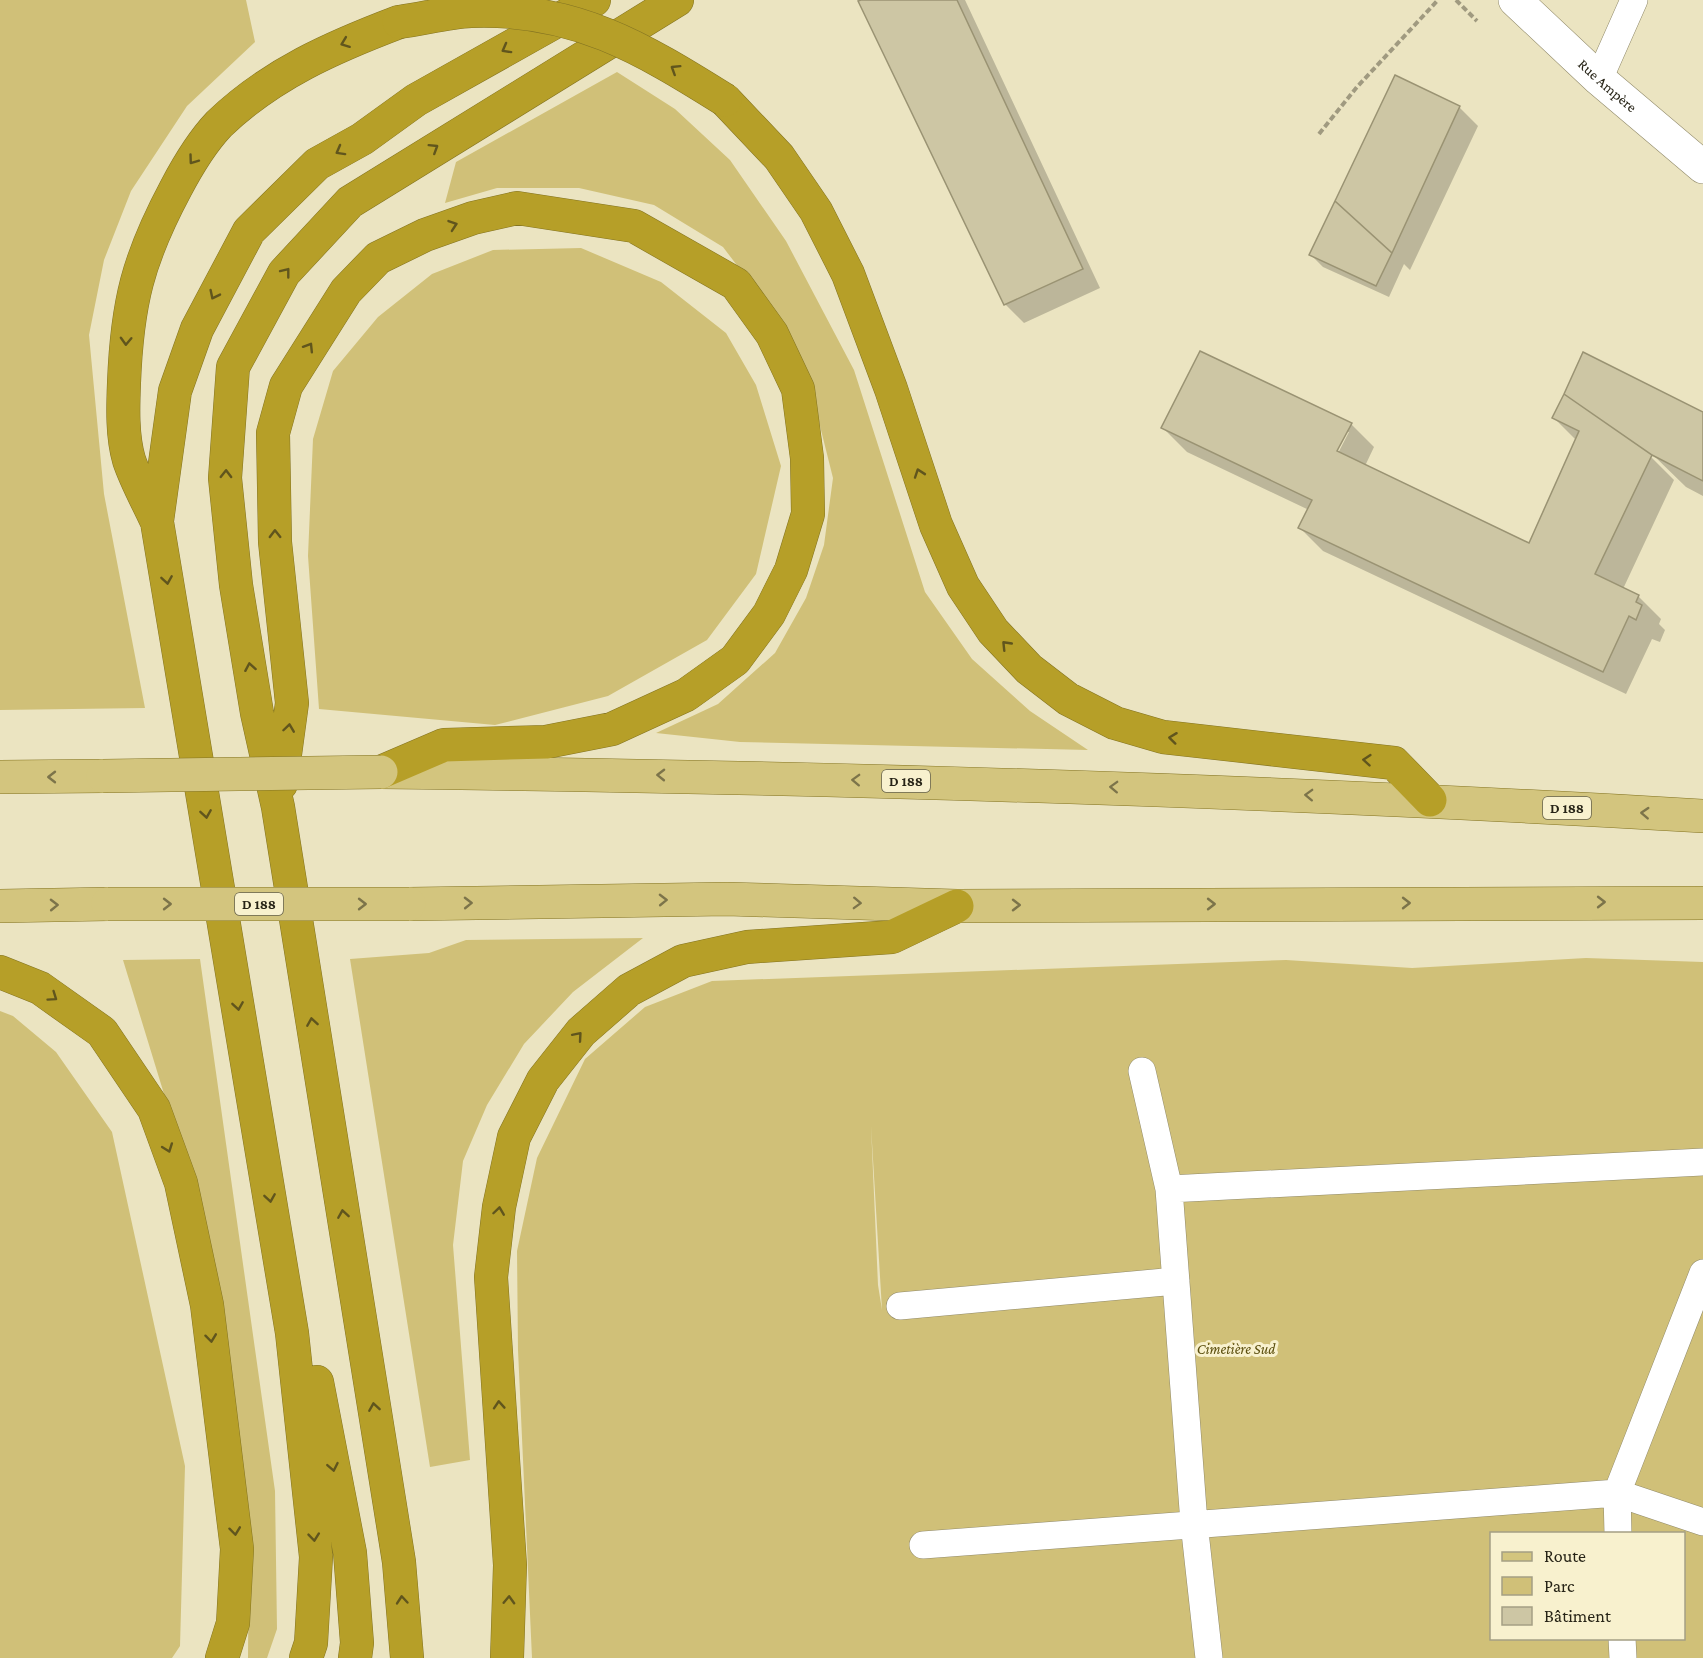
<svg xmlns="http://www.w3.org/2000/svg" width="1703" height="1658" font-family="'Crimson Pro',serif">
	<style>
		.green { fill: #d0c078; fill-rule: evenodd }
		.shadow { fill: #0003; fill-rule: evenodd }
		.building { fill: #cdc6a4; stroke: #9a9373; stroke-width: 1.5 }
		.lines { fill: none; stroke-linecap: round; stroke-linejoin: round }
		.lane-casing { stroke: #918a6a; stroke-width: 28 }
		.street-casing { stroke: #918a6a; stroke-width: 34 }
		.primary-casing { stroke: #847422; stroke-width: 34 }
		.highway-casing { stroke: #847422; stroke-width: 34 }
		.path { stroke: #a09a80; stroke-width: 4; stroke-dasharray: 6 3; stroke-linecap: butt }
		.lane { stroke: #fff; stroke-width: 27 }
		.street { stroke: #fff; stroke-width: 33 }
		.primary { stroke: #d3c57e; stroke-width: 33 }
		.highway { stroke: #b69f28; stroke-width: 33 }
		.primary-bridge-casing { stroke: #847422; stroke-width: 34; stroke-linecap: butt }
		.highway-bridge-casing { stroke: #847422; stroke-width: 34; stroke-linecap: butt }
		.primary-bridge { stroke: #d3c57e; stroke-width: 33 }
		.highway-bridge { stroke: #b69f28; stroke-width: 33 }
		.oneway { stroke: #60551d }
		.oneway2 { stroke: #7c744a }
		.labels { text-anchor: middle; stroke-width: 6; stroke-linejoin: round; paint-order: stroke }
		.shield { fill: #f8f1ce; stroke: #65614d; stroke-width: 1.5 }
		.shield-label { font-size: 14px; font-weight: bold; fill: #262316 }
		.street-label { font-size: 15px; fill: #262316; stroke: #f8f1ce }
		.park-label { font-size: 15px; font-style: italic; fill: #5b4e0d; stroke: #f8f1ce }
	</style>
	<rect width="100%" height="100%" fill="#ebe4c1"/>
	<path class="green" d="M0,0H246L255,42L187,106L131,191L104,260L89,335L104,494L145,708L0,710Z
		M617,72L675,109L730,160L786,241L854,370L925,592L972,659L1030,711L1088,750L740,742L656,733L718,704L775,653L806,598L824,545L833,478L811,390L771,310L723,247L654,205L579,188H497L445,203L456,162Z
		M581,248L661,282L726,333L756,385L781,466L756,574L707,640L608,696L495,725L319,709L308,556L313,439L333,371L378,317L432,274L493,250Z
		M643,938L573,992L524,1044L487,1105L463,1161L453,1245L470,1460L430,1467L350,959L429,953L466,940Z
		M1586,958L1703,962V1658H532L518,1350L517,1251L537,1158L585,1059L645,1007L712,981L1286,960L1412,968ZM871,1126L882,1310L878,1285ZM1492,1534H1684V1638H1492Z
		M200,959L275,1491L277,1629L267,1658H248L249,1525L187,1169L123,960Z
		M0,1011L13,1016L56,1052L112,1132L185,1466L180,1646L172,1658H0Z"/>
	<path class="shadow" d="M865,0H965L1100,288L1024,323L1005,304Z
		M1395,77L1459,107L1478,126L1410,270L1404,264L1389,297L1323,267L1311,255Z
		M1703,414V496L1686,487L1650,452V456L1674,480L1623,589L1638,596L1661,619L1659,624L1665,630L1660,642L1652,639L1626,694L1323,551L1300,528L1309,510L1187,452L1163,428L1351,424L1374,447L1365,466L1529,545L1577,441L1554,418ZM1345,432H1349L1335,459L1332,457Z"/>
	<path class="building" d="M861,0H957L1083,269L1004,305L858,1Z
		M1395,75L1460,106L1392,253L1335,201Z
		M1335,201L1392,253L1376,286L1309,255Z
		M1200,351L1352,423L1337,451L1529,543L1579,431L1552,418L1564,394L1652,455L1595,574L1639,595L1636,602L1642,605L1636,620L1629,616L1603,672L1298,528L1312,500L1161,428Z
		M1583,352L1703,412V481L1652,455L1564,394Z"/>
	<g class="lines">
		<defs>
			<path id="lane" d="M1599,79L1634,0
				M1142,1071L1169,1189L1194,1523L1209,1658
				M1169,1189L1703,1162
				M900,1306L1176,1281
				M1618,1534L1617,1493L1703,1273
				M923,1545L1617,1493L1703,1522
				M1622,1638L1623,1658"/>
			<g id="street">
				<path id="s1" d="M1515,0L1599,79L1703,167"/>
			</g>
			<path id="primary" d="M381,772C822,777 1263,790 1703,816
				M0,777L103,776
				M409,904L727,899L957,906L1703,903
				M0,906L108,904"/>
			<path id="highway" d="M725,100L779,157L816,211L848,274L891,389L936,525L963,586L993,631L1029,669L1068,699L1115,723L1163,737L1394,763L1430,800
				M157,521L175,391L197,329L249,231L317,164L362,139L416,100L594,0
				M281,784L292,703L275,542L273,433L286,386L346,291L378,258L425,235L473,218L517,208L634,226L736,284L772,334L798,389L807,458L808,514L791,570L769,614L735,660L686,695L612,729L546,742L444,745L381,772
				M0,972L40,988L102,1032L154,1109L181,1183L207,1305L237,1549L233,1623L222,1658
				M317,1382L350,1553L357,1643L355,1658
				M306,1658L311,1643L316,1557L292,1333L157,522C148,502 136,481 129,460C122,436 123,407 124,383C127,303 138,259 176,188C187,167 202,142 219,124C271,74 333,47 399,22
				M407,1658L399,1562L278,807L257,713L236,585L225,478L233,367L284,273L350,202L677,0
				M507,1658L510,1565L491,1277L499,1207L514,1137L543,1080L581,1032L629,990L683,961L747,947L892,937L957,906"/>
		</defs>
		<use href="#lane" class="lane-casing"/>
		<use href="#street" class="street-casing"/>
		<use href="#primary" class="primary-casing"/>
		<use href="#highway" class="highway-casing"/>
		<path class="path" d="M1456,0L1477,21
			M1319,134L1357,87L1438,0"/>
		<use href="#lane" class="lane"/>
		<use href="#street" class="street"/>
		<use href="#primary" class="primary"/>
		<use href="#highway" class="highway"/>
		<defs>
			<path id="primary-bridge" d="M103,776L381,772
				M108,904H409"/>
			<path id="highway-bridge" d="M399,22C423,19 448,12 471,11C574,7 642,48 725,100"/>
		</defs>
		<use href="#primary-bridge" class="primary-bridge-casing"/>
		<use href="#highway-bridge" class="highway-bridge-casing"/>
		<use href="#primary-bridge" class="primary-bridge"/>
		<use href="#highway-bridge" class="highway-bridge"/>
	</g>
	<defs><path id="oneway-chevron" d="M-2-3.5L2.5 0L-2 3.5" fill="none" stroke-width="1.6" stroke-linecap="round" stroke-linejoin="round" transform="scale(1.5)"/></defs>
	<g class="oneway">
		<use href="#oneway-chevron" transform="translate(345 43) rotate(159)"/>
		<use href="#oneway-chevron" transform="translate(506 49) rotate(151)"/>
		<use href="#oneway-chevron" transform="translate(675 69) rotate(-148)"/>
		<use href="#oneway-chevron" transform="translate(434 148) rotate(-32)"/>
		<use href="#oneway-chevron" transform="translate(340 151) rotate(151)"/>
		<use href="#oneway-chevron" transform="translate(193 160) rotate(126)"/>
		<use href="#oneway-chevron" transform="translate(453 225) rotate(-19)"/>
		<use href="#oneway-chevron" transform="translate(286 272) rotate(-52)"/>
		<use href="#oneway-chevron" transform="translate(214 295) rotate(116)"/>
		<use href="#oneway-chevron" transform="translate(126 341) rotate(92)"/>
		<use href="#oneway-chevron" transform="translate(309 347) rotate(-58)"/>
		<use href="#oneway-chevron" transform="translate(919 473) rotate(-109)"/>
		<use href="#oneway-chevron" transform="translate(226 474) rotate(-89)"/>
		<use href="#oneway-chevron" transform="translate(275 534) rotate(-91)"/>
		<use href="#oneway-chevron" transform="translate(167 580) rotate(81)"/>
		<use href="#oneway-chevron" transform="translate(1006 645) rotate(-134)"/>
		<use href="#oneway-chevron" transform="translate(250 667) rotate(-100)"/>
		<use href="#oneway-chevron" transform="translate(289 728) rotate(-82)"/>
		<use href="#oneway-chevron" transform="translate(1173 738) rotate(-173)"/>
		<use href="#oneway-chevron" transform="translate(1367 760) rotate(-175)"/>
		<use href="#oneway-chevron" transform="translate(206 814) rotate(81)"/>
		<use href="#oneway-chevron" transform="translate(53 997) rotate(35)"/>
		<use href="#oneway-chevron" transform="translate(238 1006) rotate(81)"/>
		<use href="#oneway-chevron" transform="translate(312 1022) rotate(-99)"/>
		<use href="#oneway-chevron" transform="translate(578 1036) rotate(-49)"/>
		<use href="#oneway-chevron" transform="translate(168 1148) rotate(70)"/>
		<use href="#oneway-chevron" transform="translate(270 1198) rotate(81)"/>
		<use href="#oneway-chevron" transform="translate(499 1211) rotate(-82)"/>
		<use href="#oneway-chevron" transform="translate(343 1214) rotate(-99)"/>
		<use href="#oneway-chevron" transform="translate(211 1338) rotate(83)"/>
		<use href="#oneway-chevron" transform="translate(499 1405) rotate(-94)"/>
		<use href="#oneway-chevron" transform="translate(374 1407) rotate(-99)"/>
		<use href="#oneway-chevron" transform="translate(333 1467) rotate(79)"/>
		<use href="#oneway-chevron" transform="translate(235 1531) rotate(83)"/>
		<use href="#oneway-chevron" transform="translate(314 1537) rotate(84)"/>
		<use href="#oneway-chevron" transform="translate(402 1600) rotate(-95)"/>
		<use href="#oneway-chevron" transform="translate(509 1600) rotate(-88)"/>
	</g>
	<g class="oneway2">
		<use href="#oneway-chevron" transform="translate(661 775) rotate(-179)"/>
		<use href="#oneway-chevron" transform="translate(52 777) rotate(180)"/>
		<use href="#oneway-chevron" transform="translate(856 780) rotate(-178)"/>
		<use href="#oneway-chevron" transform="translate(1114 787) rotate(-178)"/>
		<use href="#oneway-chevron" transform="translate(1309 795) rotate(-178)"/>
		<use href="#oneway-chevron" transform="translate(1645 813) rotate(-177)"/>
		<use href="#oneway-chevron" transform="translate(663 900) rotate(-1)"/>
		<use href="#oneway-chevron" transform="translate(1601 902)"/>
		<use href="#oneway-chevron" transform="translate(468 903) rotate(-1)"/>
		<use href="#oneway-chevron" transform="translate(857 903) rotate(2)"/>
		<use href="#oneway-chevron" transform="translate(1406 903)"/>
		<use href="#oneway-chevron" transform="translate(167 904)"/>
		<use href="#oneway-chevron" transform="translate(362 904)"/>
		<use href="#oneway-chevron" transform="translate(1211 904)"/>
		<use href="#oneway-chevron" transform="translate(54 905) rotate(-1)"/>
		<use href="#oneway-chevron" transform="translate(1016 905)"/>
	</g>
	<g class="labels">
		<g class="shield">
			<rect x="882" y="770" width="48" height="22" rx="4.5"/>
			<rect x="1543" y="797" width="48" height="22" rx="4.5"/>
			<rect x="235" y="893" width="48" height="22" rx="4.5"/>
		</g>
		<g class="shield-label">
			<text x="906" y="786">D 188</text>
			<text x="1567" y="813">D 188</text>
			<text x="259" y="909">D 188</text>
		</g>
		<g class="street-label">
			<text dy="5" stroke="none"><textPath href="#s1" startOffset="126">Rue Ampère</textPath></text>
		</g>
		<g class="park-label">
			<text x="1236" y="1354">Cimetière Sud</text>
		</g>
	</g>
	<rect x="1490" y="1532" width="195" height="108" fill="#f8f1ce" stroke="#a49f84" stroke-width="1.5"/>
	<rect x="1502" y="1552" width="30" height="9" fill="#d3c57e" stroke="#a49f84" stroke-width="1.5"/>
	<text x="1544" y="1562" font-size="18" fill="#262316">Route</text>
	<rect x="1502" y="1577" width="30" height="18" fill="#d0c078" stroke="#a49f84" stroke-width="1.5"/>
	<text x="1544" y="1592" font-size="18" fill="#262316">Parc</text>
	<rect x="1502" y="1607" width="30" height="18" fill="#cdc6a4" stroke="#a49f84" stroke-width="1.5"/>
	<text x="1544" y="1622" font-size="18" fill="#262316">Bâtiment</text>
</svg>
